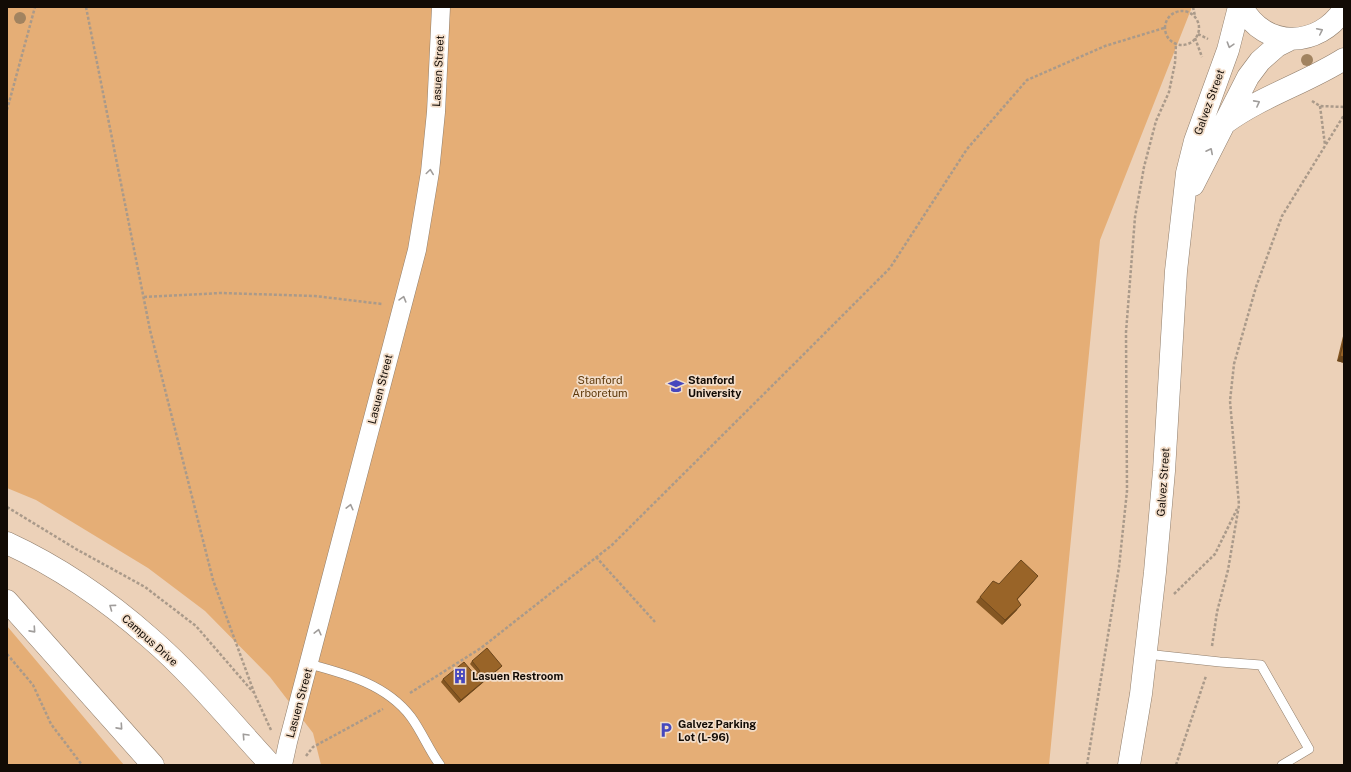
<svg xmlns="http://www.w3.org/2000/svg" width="1351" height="772" font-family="'Public Sans',sans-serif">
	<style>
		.built { fill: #ecd1b8 }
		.green { fill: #e5ae76 }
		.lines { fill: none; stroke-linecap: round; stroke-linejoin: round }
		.lane-casing { stroke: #907e6c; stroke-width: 10 }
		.street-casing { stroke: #907e6c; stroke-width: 19 }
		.secondary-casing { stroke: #907e6c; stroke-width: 23 }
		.path { stroke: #aa9a8a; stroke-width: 2.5; stroke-dasharray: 3 2; stroke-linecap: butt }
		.lane { stroke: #fff; stroke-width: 9 }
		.street { stroke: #fff; stroke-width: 18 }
		.secondary { stroke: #fff; stroke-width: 22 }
		.tree { fill: #a18360 }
		.wall { fill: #845622 }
		.shaded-wall { fill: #6b461c }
		.building { fill: #996428; stroke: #6b461c }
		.oneway { stroke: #a09d9b }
		.labels { text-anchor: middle; stroke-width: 3.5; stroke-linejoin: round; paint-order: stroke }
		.street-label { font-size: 11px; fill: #120b05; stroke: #f2ddc9 }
		.park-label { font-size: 11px; fill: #5e390a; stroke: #f2ddc9 }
		.poi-label { font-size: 11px; font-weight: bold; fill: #120b05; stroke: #f2ddc9; text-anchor: start }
	</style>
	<rect width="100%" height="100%" fill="#f2ddc9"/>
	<path class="built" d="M7,7H1344V765H7Z"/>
	<path class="green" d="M7,7H1192L1100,240L1049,765H321L313,733L270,677L205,611L148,568L36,500L7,488Z
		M7,626L124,765H7Z"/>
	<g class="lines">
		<defs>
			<path id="lane" d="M1146,654L1220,662L1261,665L1309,749L1282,765
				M309,664C347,674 387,685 411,717C422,732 429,750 440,765"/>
			<path id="street" d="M283,765L288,742L417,250L430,172L436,112L441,7"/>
			<path id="secondary" d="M1242,7C1265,50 1319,48 1344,9
				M1225,123C1262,96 1306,83 1344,59
				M1193,185L1248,77L1260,61L1277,46L1289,40
				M7,543C59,567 107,600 150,638C194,676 232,723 271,765
				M7,601L153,765
				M1129,765L1141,694L1155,572L1164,471L1176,271L1187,173L1195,141L1228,50L1239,7"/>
		</defs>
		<use href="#lane" class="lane-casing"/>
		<use href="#street" class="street-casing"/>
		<use href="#secondary" class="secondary-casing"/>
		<path class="path" d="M86,7L150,330L213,580L255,695L271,730
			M1193,7L1195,16
			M1165 28a17 17 0 1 1 34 0a17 17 0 1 1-34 0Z
			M1198,34L1208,39
			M1195,38L1202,57
			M1312,101L1320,106L1344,107
			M1320,106L1325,145
			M7,110L35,7
			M144,297L221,293L315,296L382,304
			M7,507L76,549L145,587L196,626L253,692
			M596,557L655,622
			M1174,594L1215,554L1237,509
			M1212,646L1217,612L1228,570L1239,505L1230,401L1234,364L1256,287L1282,216L1344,115
			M7,654L33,685L51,724L82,765
			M410,693L481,648L612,545L793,365L890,268L967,149L1027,80L1105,46L1164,28
			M306,756L313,747L383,709
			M1087,765L1119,567L1127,491L1126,332L1135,217L1144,167L1156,121L1169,92L1175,63L1176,44
			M1176,765L1206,676"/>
		<use href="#lane" class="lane"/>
		<use href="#street" class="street"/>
		<use href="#secondary" class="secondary"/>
	</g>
	<g class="tree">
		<circle cx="20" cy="18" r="6"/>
		<circle cx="1307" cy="60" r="6"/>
	</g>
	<path class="wall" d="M1344,332V363L1337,361Z
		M1034,581L1017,600V610L1002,625L976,602L980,597Z
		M472,661L502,666L500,668L459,703L441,682L443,679L475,675L478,673L470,664Z"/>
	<path class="shaded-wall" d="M1340,356L1344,357V363L1337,361Z
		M1038,576L1034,581L1013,604L1017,599Z
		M1021,605L1017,610L1002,625L1005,620Z
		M502,666L500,668L459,703L461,700Z"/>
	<path class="building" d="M1344,341V357L1340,356Z
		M1021,560L1038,576L1017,599L1021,605L1005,620L980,597L993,581L999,584Z
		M487,648L502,666L461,700L443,679L464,662L475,675L480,671L472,661Z"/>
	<defs><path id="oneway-chevron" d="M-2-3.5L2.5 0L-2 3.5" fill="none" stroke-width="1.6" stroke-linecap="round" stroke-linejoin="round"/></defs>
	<g class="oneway">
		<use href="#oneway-chevron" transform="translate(1320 31) rotate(-26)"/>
		<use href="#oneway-chevron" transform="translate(1230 45) rotate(107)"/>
		<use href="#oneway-chevron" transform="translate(1257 103) rotate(-28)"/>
		<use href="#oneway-chevron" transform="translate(1210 151) rotate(-63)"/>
		<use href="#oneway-chevron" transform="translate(430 172) rotate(-82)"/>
		<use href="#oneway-chevron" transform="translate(403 299) rotate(-74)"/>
		<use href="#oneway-chevron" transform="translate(350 507) rotate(-76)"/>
		<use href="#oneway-chevron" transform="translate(112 607) rotate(-144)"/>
		<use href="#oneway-chevron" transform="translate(33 630) rotate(48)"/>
		<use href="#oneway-chevron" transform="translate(318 632) rotate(-76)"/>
		<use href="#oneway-chevron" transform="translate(120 727) rotate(48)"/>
		<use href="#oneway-chevron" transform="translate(245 736) rotate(-133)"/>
	</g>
	<defs>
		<symbol id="university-bare" viewBox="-9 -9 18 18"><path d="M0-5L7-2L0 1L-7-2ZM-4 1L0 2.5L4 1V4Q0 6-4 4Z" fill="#4647bd" stroke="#f2ddc9" stroke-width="2.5" paint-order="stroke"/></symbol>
		<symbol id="building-bare" viewBox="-9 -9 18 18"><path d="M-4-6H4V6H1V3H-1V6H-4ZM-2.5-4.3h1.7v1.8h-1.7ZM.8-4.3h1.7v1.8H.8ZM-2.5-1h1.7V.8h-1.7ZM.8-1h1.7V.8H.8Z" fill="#4647bd" stroke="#f2ddc9" stroke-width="2.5" paint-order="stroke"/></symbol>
		<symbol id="parking-bare" viewBox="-9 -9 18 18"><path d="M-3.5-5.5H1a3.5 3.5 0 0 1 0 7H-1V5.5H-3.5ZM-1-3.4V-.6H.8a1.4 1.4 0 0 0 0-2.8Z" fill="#4647bd" stroke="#f2ddc9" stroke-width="2.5" paint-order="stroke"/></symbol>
	</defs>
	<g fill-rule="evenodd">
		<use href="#university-bare" x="665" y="375" width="22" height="22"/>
		<use href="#building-bare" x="449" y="665" width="22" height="22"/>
		<use href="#parking-bare" x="655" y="719" width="22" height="22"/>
	</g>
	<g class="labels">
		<g class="street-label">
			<text transform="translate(438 71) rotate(-87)" y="4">Lasuen Street</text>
			<text transform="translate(1209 102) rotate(-70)" y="4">Galvez Street</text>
			<text transform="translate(380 389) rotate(-76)" y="4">Lasuen Street</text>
			<text transform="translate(1163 482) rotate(-86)" y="4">Galvez Street</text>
			<text transform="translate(150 640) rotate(42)" y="4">Campus Drive</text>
			<text transform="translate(299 703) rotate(-75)" y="4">Lasuen Street</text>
		</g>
		<g class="park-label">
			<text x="600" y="384">Stanford<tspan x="600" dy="13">Arboretum</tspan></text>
		</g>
		<g class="poi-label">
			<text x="688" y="384">Stanford<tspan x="688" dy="13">University</tspan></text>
			<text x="472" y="680">Lasuen Restroom</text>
			<text x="678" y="728">Galvez Parking<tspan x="678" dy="13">Lot (L-96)</tspan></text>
		</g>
	</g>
	<rect width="1351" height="772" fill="none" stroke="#120b05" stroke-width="16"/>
</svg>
